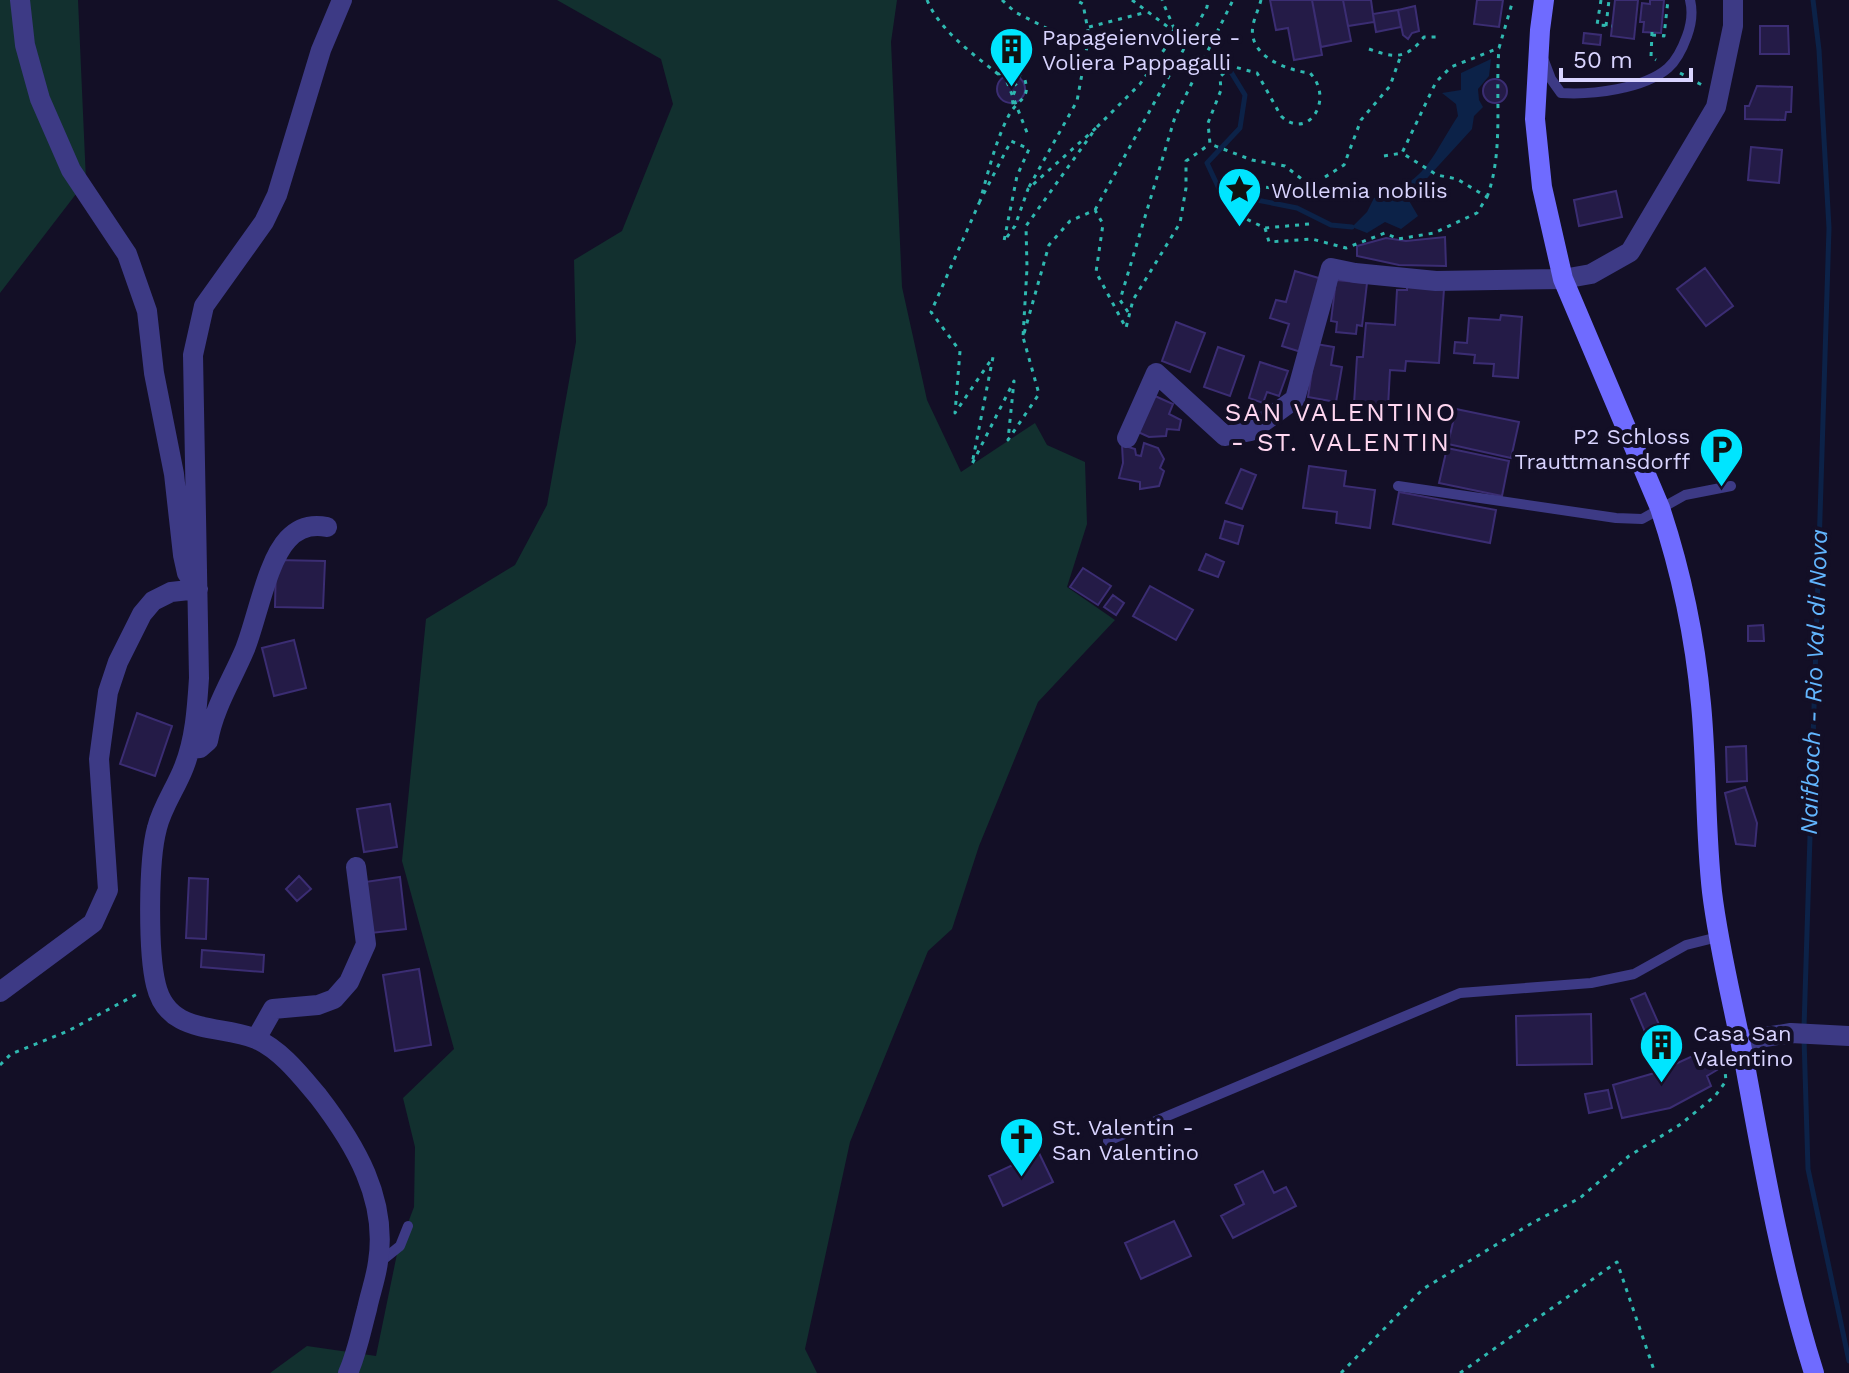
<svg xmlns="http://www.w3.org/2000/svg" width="1849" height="1373" font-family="'Work Sans',sans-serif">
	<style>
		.green { fill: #12302f }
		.water { fill: #0c2248 }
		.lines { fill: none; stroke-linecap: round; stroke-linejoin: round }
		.stream { stroke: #0c2248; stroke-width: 5 }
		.building { fill: #241b47; stroke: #3b2d73; stroke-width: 2 }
		.path { stroke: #2fb8b0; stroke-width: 3; stroke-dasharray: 4 6; stroke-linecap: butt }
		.lane { stroke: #3d3a85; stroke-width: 10 }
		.street { stroke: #3d3a85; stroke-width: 20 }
		.secondary { stroke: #6f6bff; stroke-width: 20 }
		.path-bridge { stroke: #2fb8b0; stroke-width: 3; stroke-dasharray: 4 6; stroke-linecap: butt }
		.labels { text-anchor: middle; stroke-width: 8; stroke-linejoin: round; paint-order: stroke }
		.poi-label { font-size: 22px; fill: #d9d4ff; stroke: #130f26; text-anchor: start }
		.water-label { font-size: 24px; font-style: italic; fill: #62b6ff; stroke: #130f26 }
		.quarter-label { font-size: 26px; letter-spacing: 2px; fill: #ffd6f0; stroke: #130f26 }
	</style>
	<rect width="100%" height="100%" fill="#130f26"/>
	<path class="green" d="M0,0H78L86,181L0,293Z
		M557,0H897L891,42L902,287L927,400L961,472L1035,423L1047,445L1085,462L1087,524L1067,587L1115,620L1038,702L979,846L952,929L928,951L850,1142L805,1349L817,1373H270L307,1346L376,1356L398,1249L414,1207L415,1147L403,1098L454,1049L402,861L426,619L515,565L547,505L576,342L574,260L622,231L673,104L661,59Z"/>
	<path class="water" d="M1491,59L1489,76L1478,89L1479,100L1483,107L1474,116L1472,129L1408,199L1418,216L1401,229L1385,222L1367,233L1352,227L1367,212L1374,198C1427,183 1431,157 1458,116L1456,104L1442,93L1461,90V73Z"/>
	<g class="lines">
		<path class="stream" d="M1220,54L1245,95L1240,128L1207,163L1221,193L1297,208L1331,225L1352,227
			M1804,1028L1829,228L1819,50L1813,0
			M1804,1038L1808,1169L1849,1361"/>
	</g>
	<path class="building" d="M1270,0H1312L1322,55L1294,60L1288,28L1276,30Z
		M1312,0H1343L1351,41L1321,47Z
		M1343,0H1371L1374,22L1348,26Z
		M1477,0H1503L1499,27L1474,24Z
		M1615,0H1638L1634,39L1611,36Z
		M1650,0H1664L1661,33L1643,32L1644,22H1640L1642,3L1650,4Z
		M1415,6L1419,31L1412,33L1408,39L1403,35L1398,10Z
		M1398,10L1401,27L1376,32L1373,14Z
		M1760,26H1788L1789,54H1760Z
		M1584,33L1601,35L1600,45L1583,43Z
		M997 89a14 14 0 1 1 28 0a14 14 0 1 1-28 0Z
		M1483 91a12 12 0 1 1 24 0a12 12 0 1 1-24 0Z
		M1757,86L1792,87L1791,112H1786L1785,120L1745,119V106H1749Z
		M1751,147L1782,150L1779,183L1748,180Z
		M1616,191L1622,217L1579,226L1574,200Z
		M1445,237L1446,266L1399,265L1357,256V246L1386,238L1406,241Z
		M1705,268L1733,306L1706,326L1677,289Z
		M1295,271L1322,279L1301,352L1282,346L1289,324L1270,318L1276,300L1286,302Z
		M1336,280L1367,283L1362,326L1357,325L1356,334L1336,332L1337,322L1331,321Z
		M1407,286L1444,289L1439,363L1406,361L1405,371L1390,370L1388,407L1354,404L1357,357H1363L1366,323L1395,325L1397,290H1407Z
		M1501,315L1522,317L1518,378L1493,376L1494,364L1474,363L1475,355L1454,353L1455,342L1467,343L1469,318L1500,320Z
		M1176,322L1205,333L1190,372L1162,361Z
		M1316,344L1334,347L1331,365L1342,367L1336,402L1308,397Z
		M1218,347L1244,356L1230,396L1204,387Z
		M1260,362L1288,371L1279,396L1267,392L1263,403L1249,398Z
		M1155,396L1173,404L1169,414L1181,420L1179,430L1167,429L1166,436L1149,437L1138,432Z
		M1456,409L1519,422L1511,458L1448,444Z
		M1144,443L1158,448L1164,459L1160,468L1164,471L1159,486L1140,489V482L1119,478L1123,463L1122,445L1135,449L1136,455L1141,456Z
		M1447,448L1509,461L1502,496L1439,483Z
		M1309,466L1346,471L1344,486L1375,490L1370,528L1336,523L1337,512L1303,508Z
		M1241,469L1256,475L1242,509L1226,503Z
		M1399,492L1496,510L1490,543L1393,524Z
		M1225,521L1243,526L1238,544L1220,538Z
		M1206,554L1224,562L1218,577L1199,570Z
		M276,560L325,561L323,608L275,607Z
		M1083,568L1111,586L1098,605L1070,587Z
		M1150,586L1193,610L1176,640L1133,616Z
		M1113,595L1124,603L1116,615L1104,607Z
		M1763,625L1764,641H1748V626Z
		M294,640L306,688L274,696L262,648Z
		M137,713L172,726L155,776L120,764Z
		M1746,746L1747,781L1727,782L1726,747Z
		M1745,787L1757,823L1755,846L1736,844L1725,793Z
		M390,804L397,847L364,852L357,809Z
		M299,876L311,889L297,901L286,889Z
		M400,877L406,929L371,933L365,882Z
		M189,878L208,879L206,939L186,938Z
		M202,950L264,955L263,972L201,967Z
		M419,969L431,1045L395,1051L383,975Z
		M1645,993L1669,1047L1654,1053L1631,999Z
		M1591,1014L1592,1064L1517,1065L1516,1016Z
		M1708,1053L1717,1070L1707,1076L1711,1086L1670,1108L1622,1118L1613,1085L1658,1072L1697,1054L1699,1058Z
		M1608,1090L1612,1108L1589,1113L1585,1094Z
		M1039,1153L1053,1182L1003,1206L989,1176Z
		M1263,1171L1274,1193L1286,1187L1296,1206L1233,1238L1221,1216L1244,1204L1235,1185Z
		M1174,1221L1191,1256L1141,1279L1125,1243Z"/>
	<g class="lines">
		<path class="path" d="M927,0C940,31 972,53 998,74L1005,77L1007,82
			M1002,0L1015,12L1058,34L1089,36L1083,4L1076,0
			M1132,0L1176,33L1162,0
			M1261,0C1259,8 1255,16 1253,25C1247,56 1286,70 1310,73C1335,99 1308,142 1281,116L1257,73L1231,66L1220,77L1221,90L1208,123L1210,144L1252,160L1285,166L1321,194
			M1601,0L1597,25L1612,26
			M1606,26L1609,0
			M1089,27L1147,12
			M1652,32L1651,57L1656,60
			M1652,35L1664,36L1668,0
			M1369,49C1394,58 1406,60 1424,37H1441
			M1680,73L1702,85
			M998,74L1008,72L1024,77C1032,100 1018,98 1009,115C995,142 988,173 980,201L1011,141L1029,149L1017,176L1004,241L1015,226L1028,189L1096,128L1026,226L1027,268L1023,337L1049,245L1070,221L1095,210L1103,224L1096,272L1126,328L1133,300L1180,223L1186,188V161L1210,144
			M1006,81L1011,79L1017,86L1012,98L1014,109
			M1097,127L1140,84L1176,33
			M1384,156L1402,153
			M1325,177L1344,165L1361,120L1390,86L1401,55
			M1029,187L1077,101L1089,36
			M1487,197C1504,152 1495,96 1499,48
			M980,201L931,312L960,351L955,413L993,357L972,464L1014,381L1008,440L1039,394L1023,337
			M1095,210L1207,7L1208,0
			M1309,224L1265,228L1238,215L1233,200L1246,185L1317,193
			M1265,228L1269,242L1312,239L1346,248L1385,233L1398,239L1434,233L1477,213L1487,197L1457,179L1437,175L1402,153L1436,82L1451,67L1499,48L1513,0
			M1128,312L1120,300L1175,117L1233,0
			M0,1065L11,1054L68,1031L141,992
			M1341,1373L1423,1289L1532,1223L1580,1198L1629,1156L1681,1124L1715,1096L1726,1081L1724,1061
			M1460,1373L1617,1262L1655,1373"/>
		<path class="lane" d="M1543,58L1551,79L1561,93C1592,95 1644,89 1668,68C1676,61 1683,47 1687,36C1691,25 1693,12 1690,0
			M1398,486L1616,518L1642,519L1685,495L1731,486
			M1108,1141L1460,993L1591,983L1634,974L1686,945L1718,937
			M380,1262L400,1246L408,1226"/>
		<path class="street" d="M20,0L25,45L40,99L71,170L127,254L147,311L154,373L174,474L183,555L187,573L193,582
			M342,0L321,50L277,195L264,222L204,306L193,355L199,678C197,709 195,739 184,767C176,788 162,807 157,828C148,861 148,953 156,985C168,1036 220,1024 256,1039C281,1050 301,1076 318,1096C355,1144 388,1199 378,1262C376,1278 370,1294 367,1309C361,1331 357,1353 348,1373
			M1127,438L1156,373L1225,436L1251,431L1295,399L1331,268L1355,273L1436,281L1563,279L1591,274L1630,252L1716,107L1733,26V0
			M190,749L200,748L208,741C214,707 232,680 245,649C257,619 267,561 288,539C299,527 312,524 327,527
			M0,992L93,923L108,890L99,759L108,692L118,662L142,614L153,601L171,592L198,589
			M256,1039L273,1009L318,1005L334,999L349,982L366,944L356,867
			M1740,1041L1791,1033L1849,1036"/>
		<path class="secondary" d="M1544,0L1540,30L1535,119L1542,187L1563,279L1660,508C1681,571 1695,638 1701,704C1707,766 1705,830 1712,892C1719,950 1734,1007 1745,1065C1764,1169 1782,1272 1814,1373"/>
		<path class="path-bridge" d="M1007,82L1028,135"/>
	</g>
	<defs>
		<symbol id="building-pin" viewBox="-11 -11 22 30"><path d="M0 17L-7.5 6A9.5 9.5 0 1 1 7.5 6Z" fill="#00e5ff" stroke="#130f26"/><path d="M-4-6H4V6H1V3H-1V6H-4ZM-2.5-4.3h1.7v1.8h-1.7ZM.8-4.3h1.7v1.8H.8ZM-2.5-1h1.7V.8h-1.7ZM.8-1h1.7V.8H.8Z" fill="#111"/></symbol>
		<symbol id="sight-pin" viewBox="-11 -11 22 30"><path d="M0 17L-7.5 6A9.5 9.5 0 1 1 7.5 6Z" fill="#00e5ff" stroke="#130f26"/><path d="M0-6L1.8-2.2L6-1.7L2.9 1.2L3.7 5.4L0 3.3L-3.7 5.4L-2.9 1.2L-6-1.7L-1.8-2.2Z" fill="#111"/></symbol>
		<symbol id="parking-pin" viewBox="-11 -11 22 30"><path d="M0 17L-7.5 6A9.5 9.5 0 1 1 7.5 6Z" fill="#00e5ff" stroke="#130f26"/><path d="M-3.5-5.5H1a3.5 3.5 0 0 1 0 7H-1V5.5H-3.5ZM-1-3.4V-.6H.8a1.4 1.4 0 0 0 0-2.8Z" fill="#111"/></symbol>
		<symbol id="church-pin" viewBox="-11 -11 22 30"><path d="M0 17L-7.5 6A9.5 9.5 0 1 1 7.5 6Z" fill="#00e5ff" stroke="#130f26"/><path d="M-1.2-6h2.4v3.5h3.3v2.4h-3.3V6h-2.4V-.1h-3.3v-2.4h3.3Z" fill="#111"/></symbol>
	</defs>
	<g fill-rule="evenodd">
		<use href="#building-pin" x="986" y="24" width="51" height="69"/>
		<use href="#sight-pin" x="1214" y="164" width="51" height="69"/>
		<use href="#parking-pin" x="1696" y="424" width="51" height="69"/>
		<use href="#building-pin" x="1636" y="1020" width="51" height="69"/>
		<use href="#church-pin" x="996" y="1114" width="51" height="69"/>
	</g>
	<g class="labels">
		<g class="poi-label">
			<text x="1042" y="45">Papageienvoliere -<tspan x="1042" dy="25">Voliera Pappagalli</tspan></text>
			<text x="1271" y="198">Wollemia nobilis</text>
			<text x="1690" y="444" text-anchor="end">P2 Schloss<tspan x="1690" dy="25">Trauttmansdorff</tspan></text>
			<text x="1693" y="1041">Casa San<tspan x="1693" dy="25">Valentino</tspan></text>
			<text x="1052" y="1135">St. Valentin -<tspan x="1052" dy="25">San Valentino</tspan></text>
		</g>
		<g class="water-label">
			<text transform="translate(1814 682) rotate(-88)" y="8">Naifbach - Rio Val di Nova</text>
		</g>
		<g class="quarter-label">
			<text x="1341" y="421">SAN VALENTINO<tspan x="1341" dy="30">- ST. VALENTIN</tspan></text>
		</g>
	</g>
	<path d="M1561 68v12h130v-12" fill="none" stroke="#d9d4ff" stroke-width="4"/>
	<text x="1573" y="68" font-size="24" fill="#d9d4ff" stroke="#130f26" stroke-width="6" paint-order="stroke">50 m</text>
</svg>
